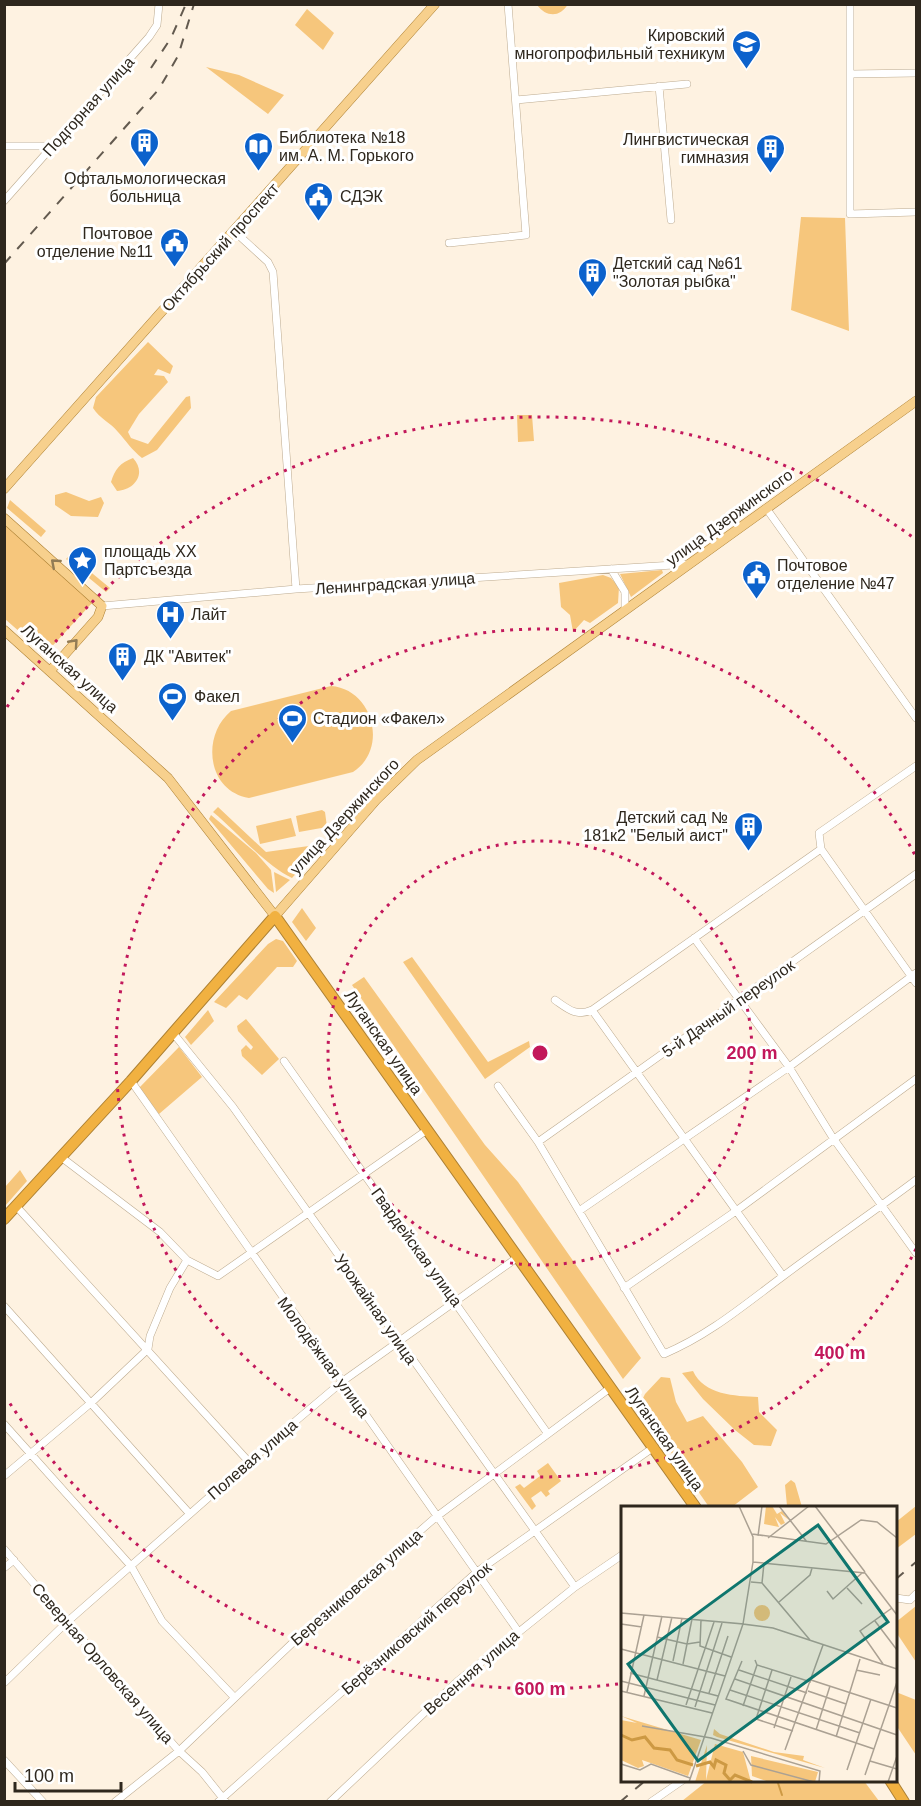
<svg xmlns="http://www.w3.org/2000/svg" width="921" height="1806" font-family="Helvetica,sans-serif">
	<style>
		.green { fill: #f6c67c }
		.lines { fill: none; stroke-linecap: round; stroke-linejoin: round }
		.stream { stroke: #cd9943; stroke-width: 2 }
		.minor-casing { stroke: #bdab90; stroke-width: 8 }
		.major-casing { stroke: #ad8134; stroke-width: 10 }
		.highway-casing { stroke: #ad8134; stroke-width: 12 }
		.minor { stroke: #fff; stroke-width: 7 }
		.major { stroke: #f7d08d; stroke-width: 9 }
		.highway { stroke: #f1b141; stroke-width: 10 }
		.rail { stroke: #635a4f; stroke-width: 2; stroke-dasharray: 10 10; stroke-linecap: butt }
		.oneway { stroke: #927c55 }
		.ring { fill: none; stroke: #c2185b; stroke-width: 3; stroke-dasharray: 3 6 }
		.labels { text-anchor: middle; stroke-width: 6; stroke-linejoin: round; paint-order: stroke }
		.poi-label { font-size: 16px; fill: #2e271d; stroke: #fff; text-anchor: start }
		.street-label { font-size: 16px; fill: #2e271d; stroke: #fff }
		.inset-river { fill: none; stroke: #cd9943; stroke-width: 3 }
		.inset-road { fill: none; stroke: #aba193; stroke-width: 1.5 }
		.view { fill: #0f766e; fill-opacity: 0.15; stroke: #0f766e; stroke-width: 3 }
		.inset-edge { fill: none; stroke: #2e271d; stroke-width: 3 }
		.centre { fill: #c2185b; stroke: #fff; stroke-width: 3 }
		.ring-label { font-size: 18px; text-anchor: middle; font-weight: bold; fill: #c2185b; stroke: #fff; stroke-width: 6; stroke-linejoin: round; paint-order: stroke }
	</style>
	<rect width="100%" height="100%" fill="#fef2e1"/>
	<path class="green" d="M568,4C560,18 546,17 537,5Z
		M307,9L334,33L323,50L295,25Z
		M206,67L239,75L284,95L268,114Z
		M801,217L845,218L849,331L791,310Z
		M148,342L173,366L170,374L158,369L154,375L164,376L168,382L139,414L128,432L131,438L148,444L186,397L190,396L191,408L157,450L142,458C132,450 126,441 118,432C110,422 100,419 93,408L96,397Z
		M517,415H532L534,441L518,442Z
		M133,458C147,473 135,490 117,491L111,482C115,469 120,463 133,458Z
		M66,492L89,501L101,497L104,503L98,517L71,516L55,505V495Z
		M10,500L46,531L41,537L7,508Z
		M5,525L93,602L45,654L5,619Z
		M70,555L110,588L106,592L66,559Z
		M662,570L663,573L631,597L620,574Z
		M603,575L611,578L619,587L618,603L590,623L584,620L573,632L570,615L561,607L559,583Z
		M331,686C373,689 389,749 353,772L249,798C207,791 201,736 231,711Z
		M218,807L266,852L323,844L292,878C265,865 237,832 213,812Z
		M322,810L325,812L327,827L299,832L296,816Z
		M211,815L256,853L271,870L274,893L268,889L209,819Z
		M291,818L296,836L260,844L256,826Z
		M274,872L290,880L276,892Z
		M302,908L316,928L306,941L292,922Z
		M276,939L283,941L297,961L293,967H277L247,1000L239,995L226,1008L214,1002L268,944Z
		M412,957L488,1062L529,1041L530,1047L485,1079L403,962Z
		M364,977L485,1145L518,1182L641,1358L623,1379L352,985Z
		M208,1010L214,1021L191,1045L185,1037Z
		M246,1019L279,1059L262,1075L242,1056L241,1050L246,1045L251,1050L253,1047L238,1031L237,1026Z
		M179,1047L202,1077L159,1114L139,1088Z
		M20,1170L27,1181L5,1206V1187Z
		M693,1371C704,1395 735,1396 758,1397L759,1412L777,1430L771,1446L754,1445L735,1430L703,1399L682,1373Z
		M661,1377L670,1378L676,1402L687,1422L703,1416L742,1462L758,1487L732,1507H709L639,1406L645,1394Z
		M548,1463L561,1481L548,1491L550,1494L546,1497L541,1491L531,1498L536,1506L532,1510L515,1487L520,1484L524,1488L540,1476L537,1471Z
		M791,1480L795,1483L802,1507L787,1506L785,1485Z
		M916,1506V1534L896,1549V1522Z
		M916,1606V1662L896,1632V1622Z
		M896,1692L916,1700V1755L896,1725Z
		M707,1781H864L879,1801H682Z"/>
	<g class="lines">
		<path class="stream" d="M777,1780L782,1795"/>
		<defs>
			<path id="minor" d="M850,4V214L916,212
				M851,74L916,73
				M659,86L671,220
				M516,100L687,84
				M4,146H53
				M4,201L149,37L157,25L159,4
				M234,231L268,262L273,272L296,589
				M449,243L526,235L508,4
				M766,508L916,718
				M611,569L625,592V610
				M102,606L296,589L689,564
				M821,849L916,983
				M694,938L789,1067L833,1138L916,1253
				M555,1000C568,1009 576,1017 592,1010L821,849L819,833L916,766
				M592,1010L783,1276
				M173,1033L233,1107L575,1587
				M284,1061L548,1434
				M131,1081L518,1631
				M498,1086L538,1142L664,1354C709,1335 743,1306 782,1277C826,1244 872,1213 916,1180
				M538,1142L916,874
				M61,1157L160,1232L187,1260L218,1276L427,1130
				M16,1206L250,1463
				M579,1211L789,1067L916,973
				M624,1288L736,1211L916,1079
				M4,1306L189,1513
				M4,1424L131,1566L162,1621L234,1697
				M4,1476L92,1402L148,1349L150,1336L170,1288L187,1260
				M4,1549L179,1751L202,1772L226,1802
				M4,1568L14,1560
				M896,1598L910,1600L916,1594
				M4,1683L67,1622L298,1419L343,1381L518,1257
				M4,1760L43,1802
				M115,1802L179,1751L305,1631L436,1517L610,1388
				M218,1802L478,1571L654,1447
				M330,1802L459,1680L575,1587L622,1555
				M651,1802L683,1780"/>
			<path id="major" d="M4,489L435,4
				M4,518L102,606L98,617L51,670
				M4,630L168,778L275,916L376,800L417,760L916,401"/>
			<path id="highway" d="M4,1219L131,1081L275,916L696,1508
				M890,1780L904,1802"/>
		</defs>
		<use href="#minor" class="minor-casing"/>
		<use href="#major" class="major-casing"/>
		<use href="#highway" class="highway-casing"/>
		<use href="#minor" class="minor"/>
		<use href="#major" class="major"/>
		<use href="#highway" class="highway"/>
		<path class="rail" d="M151,68L171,38L186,4
			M4,264L159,89L178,56L194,4
			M896,1579L916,1562
			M620,1802L646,1780"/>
	</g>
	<defs><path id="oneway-chevron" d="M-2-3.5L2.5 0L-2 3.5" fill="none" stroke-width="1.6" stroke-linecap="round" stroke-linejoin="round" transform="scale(1.5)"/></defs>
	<g class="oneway">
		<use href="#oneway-chevron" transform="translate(55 563) rotate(-139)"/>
		<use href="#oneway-chevron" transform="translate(74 643) rotate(-48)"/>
	</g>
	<g class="ring">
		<circle cx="540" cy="1053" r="212"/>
		<path d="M916 1249A424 424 0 1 1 916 857"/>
		<path d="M618 1684A636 636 0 0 1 7 1399M7 707A636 636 0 0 1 914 538"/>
	</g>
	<defs>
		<symbol id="university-pin" viewBox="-11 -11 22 30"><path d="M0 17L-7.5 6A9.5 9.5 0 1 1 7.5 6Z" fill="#0c62cc" stroke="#fff"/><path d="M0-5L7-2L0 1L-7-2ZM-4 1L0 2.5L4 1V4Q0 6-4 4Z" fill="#fff"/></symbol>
		<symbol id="building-pin" viewBox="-11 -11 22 30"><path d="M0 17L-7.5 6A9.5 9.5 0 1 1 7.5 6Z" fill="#0c62cc" stroke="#fff"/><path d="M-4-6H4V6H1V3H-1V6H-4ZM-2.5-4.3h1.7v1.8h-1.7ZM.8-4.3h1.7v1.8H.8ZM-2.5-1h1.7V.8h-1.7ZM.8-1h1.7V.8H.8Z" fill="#fff"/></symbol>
		<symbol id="library-pin" viewBox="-11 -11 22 30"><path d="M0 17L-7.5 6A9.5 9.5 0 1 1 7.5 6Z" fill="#0c62cc" stroke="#fff"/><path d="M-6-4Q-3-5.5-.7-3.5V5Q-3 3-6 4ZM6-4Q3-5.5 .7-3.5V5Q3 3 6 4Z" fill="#fff"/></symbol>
		<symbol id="civic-pin" viewBox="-11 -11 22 30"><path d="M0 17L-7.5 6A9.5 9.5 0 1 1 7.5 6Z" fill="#0c62cc" stroke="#fff"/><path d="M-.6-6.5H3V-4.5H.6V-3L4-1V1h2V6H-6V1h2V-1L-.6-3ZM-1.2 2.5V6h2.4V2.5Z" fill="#fff"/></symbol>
		<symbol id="sight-pin" viewBox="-11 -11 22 30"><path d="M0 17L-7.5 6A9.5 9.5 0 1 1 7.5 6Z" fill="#0c62cc" stroke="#fff"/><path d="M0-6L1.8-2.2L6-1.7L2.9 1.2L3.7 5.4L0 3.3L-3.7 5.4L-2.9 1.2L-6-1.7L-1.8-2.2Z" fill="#fff"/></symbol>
		<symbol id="hospital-pin" viewBox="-11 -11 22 30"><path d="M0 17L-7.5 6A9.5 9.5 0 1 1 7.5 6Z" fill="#0c62cc" stroke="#fff"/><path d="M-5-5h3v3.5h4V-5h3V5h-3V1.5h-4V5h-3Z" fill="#fff"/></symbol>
		<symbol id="stadium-pin" viewBox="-11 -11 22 30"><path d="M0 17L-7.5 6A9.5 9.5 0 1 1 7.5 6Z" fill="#0c62cc" stroke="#fff"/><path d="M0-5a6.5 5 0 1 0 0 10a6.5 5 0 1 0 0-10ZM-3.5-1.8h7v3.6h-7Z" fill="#fff"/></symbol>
	</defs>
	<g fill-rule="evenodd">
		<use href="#university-pin" x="730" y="28" width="33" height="45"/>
		<use href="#building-pin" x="128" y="126" width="33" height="45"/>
		<use href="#library-pin" x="242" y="130" width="33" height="45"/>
		<use href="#building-pin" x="754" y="132" width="33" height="45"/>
		<use href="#civic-pin" x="302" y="180" width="33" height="45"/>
		<use href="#civic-pin" x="158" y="226" width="33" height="45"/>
		<use href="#building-pin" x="576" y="256" width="33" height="45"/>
		<use href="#sight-pin" x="66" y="544" width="33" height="45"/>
		<use href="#civic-pin" x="740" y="558" width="33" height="45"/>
		<use href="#hospital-pin" x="154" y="598" width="33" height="45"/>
		<use href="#building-pin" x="106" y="640" width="33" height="45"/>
		<use href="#stadium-pin" x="156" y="680" width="33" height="45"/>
		<use href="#stadium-pin" x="276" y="702" width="33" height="45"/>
		<use href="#building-pin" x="732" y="810" width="33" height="45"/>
	</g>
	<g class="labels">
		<g class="poi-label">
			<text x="725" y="41" text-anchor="end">Кировский<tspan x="725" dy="18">многопрофильный техникум</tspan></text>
			<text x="279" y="143">Библиотека №18<tspan x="279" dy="18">им. А. М. Горького</tspan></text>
			<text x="749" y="145" text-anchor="end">Лингвистическая<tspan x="749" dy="18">гимназия</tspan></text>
			<text x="145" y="184" text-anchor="middle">Офтальмологическая<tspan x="145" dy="18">больница</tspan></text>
			<text x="340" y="202">СДЭК</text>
			<text x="153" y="239" text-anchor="end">Почтовое<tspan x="153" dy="18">отделение №11</tspan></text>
			<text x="613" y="269">Детский сад №61<tspan x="613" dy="18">"Золотая рыбка"</tspan></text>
			<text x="104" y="557">площадь XX<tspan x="104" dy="18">Партсъезда</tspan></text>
			<text x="777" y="571">Почтовое<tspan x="777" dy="18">отделение №47</tspan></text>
			<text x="191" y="620">Лайт</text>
			<text x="144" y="662">ДК "Авитек"</text>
			<text x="194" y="702">Факел</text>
			<text x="313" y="724">Стадион «Факел»</text>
			<text x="728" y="823" text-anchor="end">Детский сад №<tspan x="728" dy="18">181к2 "Белый аист"</tspan></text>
		</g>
		<g class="street-label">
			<text transform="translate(88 106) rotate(-48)" y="6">Подгорная улица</text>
			<text transform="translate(220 247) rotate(-48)" y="6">Октябрьский проспект</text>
			<text transform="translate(729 517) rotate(-36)" y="6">улица Дзержинского</text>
			<text transform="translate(395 583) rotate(-4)" y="6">Ленинградская улица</text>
			<text transform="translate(70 668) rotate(42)" y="6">Луганская улица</text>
			<text transform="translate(344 816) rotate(-47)" y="6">улица Дзержинского</text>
			<text transform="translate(728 1008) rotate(-35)" y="6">5-й Дачный переулок</text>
			<text transform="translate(384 1042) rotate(55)" y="6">Луганская улица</text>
			<text transform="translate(417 1247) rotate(54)" y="6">Гвардейская улица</text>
			<text transform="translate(376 1309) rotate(55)" y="6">Урожайная улица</text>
			<text transform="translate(324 1357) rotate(54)" y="6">Молодёжная улица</text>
			<text transform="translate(665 1438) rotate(55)" y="6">Луганская улица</text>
			<text transform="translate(252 1459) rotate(-41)" y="6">Полевая улица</text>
			<text transform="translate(356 1587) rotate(-41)" y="6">Березниковская улица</text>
			<text transform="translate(416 1628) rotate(-41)" y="6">Берёзниковский переулок</text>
			<text transform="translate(103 1663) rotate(49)" y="6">Северная Орловская улица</text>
			<text transform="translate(471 1672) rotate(-41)" y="6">Весенняя улица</text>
		</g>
	</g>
	<g transform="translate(621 1506)">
		<rect width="276" height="276" fill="#fef2e1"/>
		<path d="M145,0H151L156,8L161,5L168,14L159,7L164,17L160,19L154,11L158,21L143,18ZM133 107a8 8 0 1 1 16 0a8 8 0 1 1-16 0ZM0,210L80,234L67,270L21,254L23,260L17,262L0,254V214L16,217ZM93,223L99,228L153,246L183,250L182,254L204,262L96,231L92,229ZM94,238L122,246L130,276H74L86,239L85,274ZM130,250L197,266L194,276H148L131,270Z" fill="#f6c67c"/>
		<path class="inset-river" d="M0,229L11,234L24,231L33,242L49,244L56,254L72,259M75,260L89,256L93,261L95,254L105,259L103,267L109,274L114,269L131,276"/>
		<path class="inset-road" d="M118,0L132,31V56M158,0L186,36M194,0L244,66M131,28L205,38L240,14L256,16L276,32M137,30L141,0M147,32L188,0M130,76L141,77L143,57M141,77L189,134M226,82L241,98M206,85L212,93L241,67M158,96L189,69L191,62M0,107L122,118L68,276M276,109L244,67L132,56L122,118L152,122L276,163M80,114L79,140L110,151M254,115L276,144M0,118L21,121M36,131L66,138L79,136M0,143L104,170M134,154L136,159L190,176M52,155L61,112M121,155L105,193L253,243M62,158L71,113M262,158L239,125L271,102M118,164L186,187M151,164L135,213L172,225M235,164L259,169M9,167L97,190M114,173L276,229M36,174L51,111M190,174L276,202M0,175L94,199M109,184L239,227M0,185L91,207M187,185L225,198M6,186L23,109M88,187L107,130M23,190L41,110M65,199L93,116M122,200L136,159M74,201L101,117M21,220L90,232L199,265L198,276M153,222L170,171M195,224L209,180M215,231L239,153M164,244L202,139M122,245L130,259L193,276M249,255L276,263M0,258L19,264L30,258L69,272M226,264L250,193M244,269L276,176M267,276L276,250"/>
		<path class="view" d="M197,19L267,116L77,255L7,158Z"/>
		<rect width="276" height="276" class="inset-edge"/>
	</g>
	<circle cx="540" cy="1053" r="9" class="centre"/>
	<g class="ring-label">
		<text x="752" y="1059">200 m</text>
		<text x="840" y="1359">400 m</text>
		<text x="540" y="1695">600 m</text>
	</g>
	<rect width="921" height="1806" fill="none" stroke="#2e271d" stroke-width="12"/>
	<path d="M15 1782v9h106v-9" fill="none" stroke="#2e271d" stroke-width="3"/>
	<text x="24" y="1782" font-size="18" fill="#2e271d" stroke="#ffffff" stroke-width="4.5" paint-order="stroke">100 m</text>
</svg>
